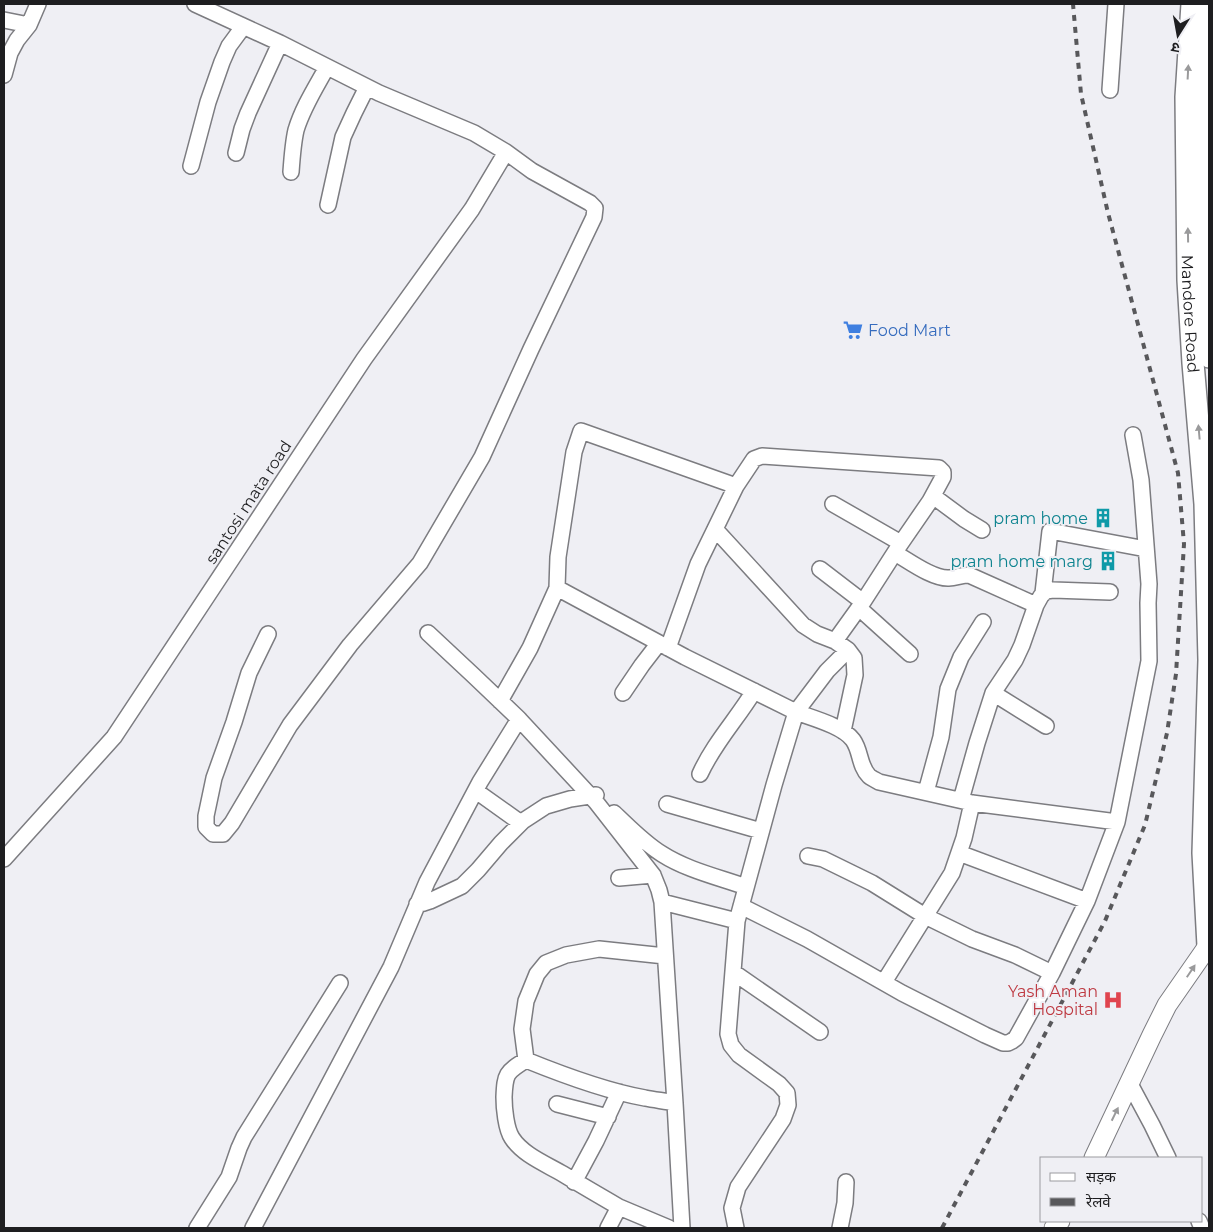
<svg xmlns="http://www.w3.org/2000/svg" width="1213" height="1232" font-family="Montserrat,'Noto Sans Devanagari',sans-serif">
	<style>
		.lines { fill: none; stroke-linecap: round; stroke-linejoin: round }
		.minor-casing { stroke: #7c7c80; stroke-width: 18 }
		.major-casing { stroke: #7c7c80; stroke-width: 21 }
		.highway-casing { stroke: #7c7c80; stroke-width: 24 }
		.minor { stroke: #fff; stroke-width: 15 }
		.major { stroke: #fff; stroke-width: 19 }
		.highway { stroke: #fff; stroke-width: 21 }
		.rail { stroke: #58585b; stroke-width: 4; stroke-dasharray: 6 6; stroke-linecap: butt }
		.oneway { fill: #9a9a9b }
		.labels { text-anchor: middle; stroke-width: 4; stroke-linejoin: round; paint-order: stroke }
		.street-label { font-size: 16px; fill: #1e1e20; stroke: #efeff4 }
		.shop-label { font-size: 16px; fill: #366cbe; stroke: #efeff4; text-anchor: start }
		.culture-label { font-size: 16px; fill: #0d838f; stroke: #efeff4; text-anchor: end }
		.health-label { font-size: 16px; fill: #be3a42; stroke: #efeff4; text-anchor: end }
	</style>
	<rect width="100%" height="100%" fill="#efeff4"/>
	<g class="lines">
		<defs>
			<path id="minor" d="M195,4L280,43L379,93L474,133L506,152L532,171L590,203L595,208L594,217L531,349L482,457L420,563L350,645L290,725L232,823L223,834H213L206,827V816L214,778L234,722L249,673L268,634
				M4,20L29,25
				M4,75L10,53L17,40L29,25L38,4
				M1110,90L1116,4
				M236,153L242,129L248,113L280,43
				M191,166L208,102L222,62L229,46L243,27
				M291,172C292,158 293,143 296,130C303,107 316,87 327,67
				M328,205L343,137L354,113L367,87
				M736,486L754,459L762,456L939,468L943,472V477L930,501L899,546L863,602L835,641
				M933,496L964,519L982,530
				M833,504L901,543
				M715,529L803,625L817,634L835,641L848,650L854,658L855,675L843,731
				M895,553C909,561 933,579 949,578C956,578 961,575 969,575L1036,605
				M820,569L863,602
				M557,588L558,557L574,452L581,431L736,486L698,564L668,648
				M1043,593L1050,531L1146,549
				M859,608L910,654
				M428,633L474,676L519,719L596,802L653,875L659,890L662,902L675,1103L682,1228
				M848,650L827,671L796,712C812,718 843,726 853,740C861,751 859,766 869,776C871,778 876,780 879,782L972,803L1117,822L1149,661L1148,603L1149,584L1141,480L1133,435
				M623,693L642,665L659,643
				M993,693L1046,726
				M500,701L530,648L557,588L685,657L796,712L774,785L737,921L728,1034L731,1045L739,1055L779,1084L787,1093L788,1105L783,1119L738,1187L732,1208L736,1228
				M700,774C714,743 737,719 754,691
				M476,791L521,823
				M926,792L941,737L948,689L961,657L983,622
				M961,800L977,743L993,693L1015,660L1022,645L1036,605L1041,596L1046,591L1053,590L1110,592
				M667,804L761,831
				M614,813C629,827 644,843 662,854C687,870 718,877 746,887
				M959,853L1087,901
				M808,856L823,859L872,883L925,916L972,939L1015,955L1052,973
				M4,859L114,737L364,359L472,209L506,152
				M619,878L653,875
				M662,902L737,921
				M417,904L424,903L430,901L462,886L478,870L501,843L523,821L546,806L570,799L596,795
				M741,906L807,939L902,993L985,1035L1003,1043H1008L1012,1041L1016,1038L1052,973L1087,901L1117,822
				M733,972L820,1032
				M884,982L952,873L964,838L972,803
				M526,1060L522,1029L526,1001L537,974L546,963L566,955L599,949L665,956
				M1130,1084L1152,1125L1168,1158
				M557,1104L608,1117
				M574,1182L596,1141L619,1092
				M619,1207C600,1196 581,1185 563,1174C546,1164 523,1155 512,1138C506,1129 504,1108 504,1097C505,1074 506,1072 526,1060C563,1075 605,1091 645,1098C655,1100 665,1101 675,1103
				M1199,1221L1202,1228
				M197,1228L229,1177L239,1148L244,1137L340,983
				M253,1228L391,967L427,882L480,782L519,719
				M608,1228L619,1207L669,1228
				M840,1228L845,1203L846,1182"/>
			<path id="major" d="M1094,1158L1152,1035L1167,1005L1208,946
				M1054,1228L1060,1221"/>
			<g id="highway">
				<path id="s1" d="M1192,4L1186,97L1188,280L1193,363L1205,504L1209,660L1203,853L1208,946L1209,952"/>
				<path d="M1209,12L1203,96L1204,267L1209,357"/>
			</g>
		</defs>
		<use href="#minor" class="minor-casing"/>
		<use href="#major" class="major-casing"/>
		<use href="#highway" class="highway-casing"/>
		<use href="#minor" class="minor"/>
		<use href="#major" class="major"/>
		<use href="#highway" class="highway"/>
		<path class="rail" d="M942,1228L1105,921L1145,825L1167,733L1176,674L1184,544L1178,473L1108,213L1081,94L1073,4"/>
	</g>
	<defs><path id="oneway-solid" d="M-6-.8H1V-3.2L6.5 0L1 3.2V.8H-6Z" transform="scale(1.25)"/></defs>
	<g class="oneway">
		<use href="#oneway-solid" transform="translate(1188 72) rotate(-87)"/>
		<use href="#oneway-solid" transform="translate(1188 235) rotate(-91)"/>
		<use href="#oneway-solid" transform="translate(1199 432) rotate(-95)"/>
		<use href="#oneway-solid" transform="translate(1191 971) rotate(-56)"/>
		<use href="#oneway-solid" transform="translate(1115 1114) rotate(-64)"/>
	</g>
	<defs>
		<symbol id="supermarket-bare" viewBox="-9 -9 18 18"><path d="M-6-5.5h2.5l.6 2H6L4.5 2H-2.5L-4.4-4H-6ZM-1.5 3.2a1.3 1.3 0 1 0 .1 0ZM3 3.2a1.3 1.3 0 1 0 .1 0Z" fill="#3f7fe0" stroke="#efeff4" stroke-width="2.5" paint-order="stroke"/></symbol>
		<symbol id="building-bare" viewBox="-9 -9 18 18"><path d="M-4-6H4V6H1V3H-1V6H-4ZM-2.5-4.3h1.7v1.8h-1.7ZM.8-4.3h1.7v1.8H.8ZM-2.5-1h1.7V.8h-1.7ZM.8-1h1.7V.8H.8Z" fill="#0f9aa8" stroke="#efeff4" stroke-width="2.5" paint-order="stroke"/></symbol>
		<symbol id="hospital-bare" viewBox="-9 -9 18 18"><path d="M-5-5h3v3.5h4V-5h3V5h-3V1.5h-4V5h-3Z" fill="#e0444e" stroke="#efeff4" stroke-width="2.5" paint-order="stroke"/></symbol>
	</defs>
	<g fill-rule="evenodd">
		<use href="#supermarket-bare" x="839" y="316" width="28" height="28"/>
		<use href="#building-bare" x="1089" y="504" width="28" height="28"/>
		<use href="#building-bare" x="1094" y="547" width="28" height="28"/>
		<use href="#hospital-bare" x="1099" y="986" width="28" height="28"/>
	</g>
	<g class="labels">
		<g class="street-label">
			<text dy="6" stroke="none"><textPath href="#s1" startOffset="310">Mandore Road</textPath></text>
			<text transform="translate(248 502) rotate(-57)" y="6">santosi mata road</text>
		</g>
		<g class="shop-label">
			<text x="868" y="336">Food Mart</text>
		</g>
		<g class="culture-label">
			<text x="1088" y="524">pram home</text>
			<text x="1093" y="567">pram home marg</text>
		</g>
		<g class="health-label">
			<text x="1098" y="997">Yash Aman<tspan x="1098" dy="18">Hospital</tspan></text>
		</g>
	</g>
	<rect width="1213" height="1232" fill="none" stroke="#1e1e20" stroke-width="10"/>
	<rect x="1040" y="1157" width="162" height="65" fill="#efeff4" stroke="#9b9b9f"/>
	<rect x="1050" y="1173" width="25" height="8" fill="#ffffff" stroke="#9b9b9f"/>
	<text x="1086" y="1182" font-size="15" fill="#1e1e20">सड़क</text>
	<rect x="1050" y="1198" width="25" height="8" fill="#58585b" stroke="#9b9b9f"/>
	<text x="1086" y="1207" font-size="15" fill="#1e1e20">रेलवे</text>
	<g transform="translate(1178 35) rotate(191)" stroke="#efeff4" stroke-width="4" paint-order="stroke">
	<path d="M0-4L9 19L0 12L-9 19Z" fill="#1e1e20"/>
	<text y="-8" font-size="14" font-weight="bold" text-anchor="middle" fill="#1e1e20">उ</text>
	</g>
</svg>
